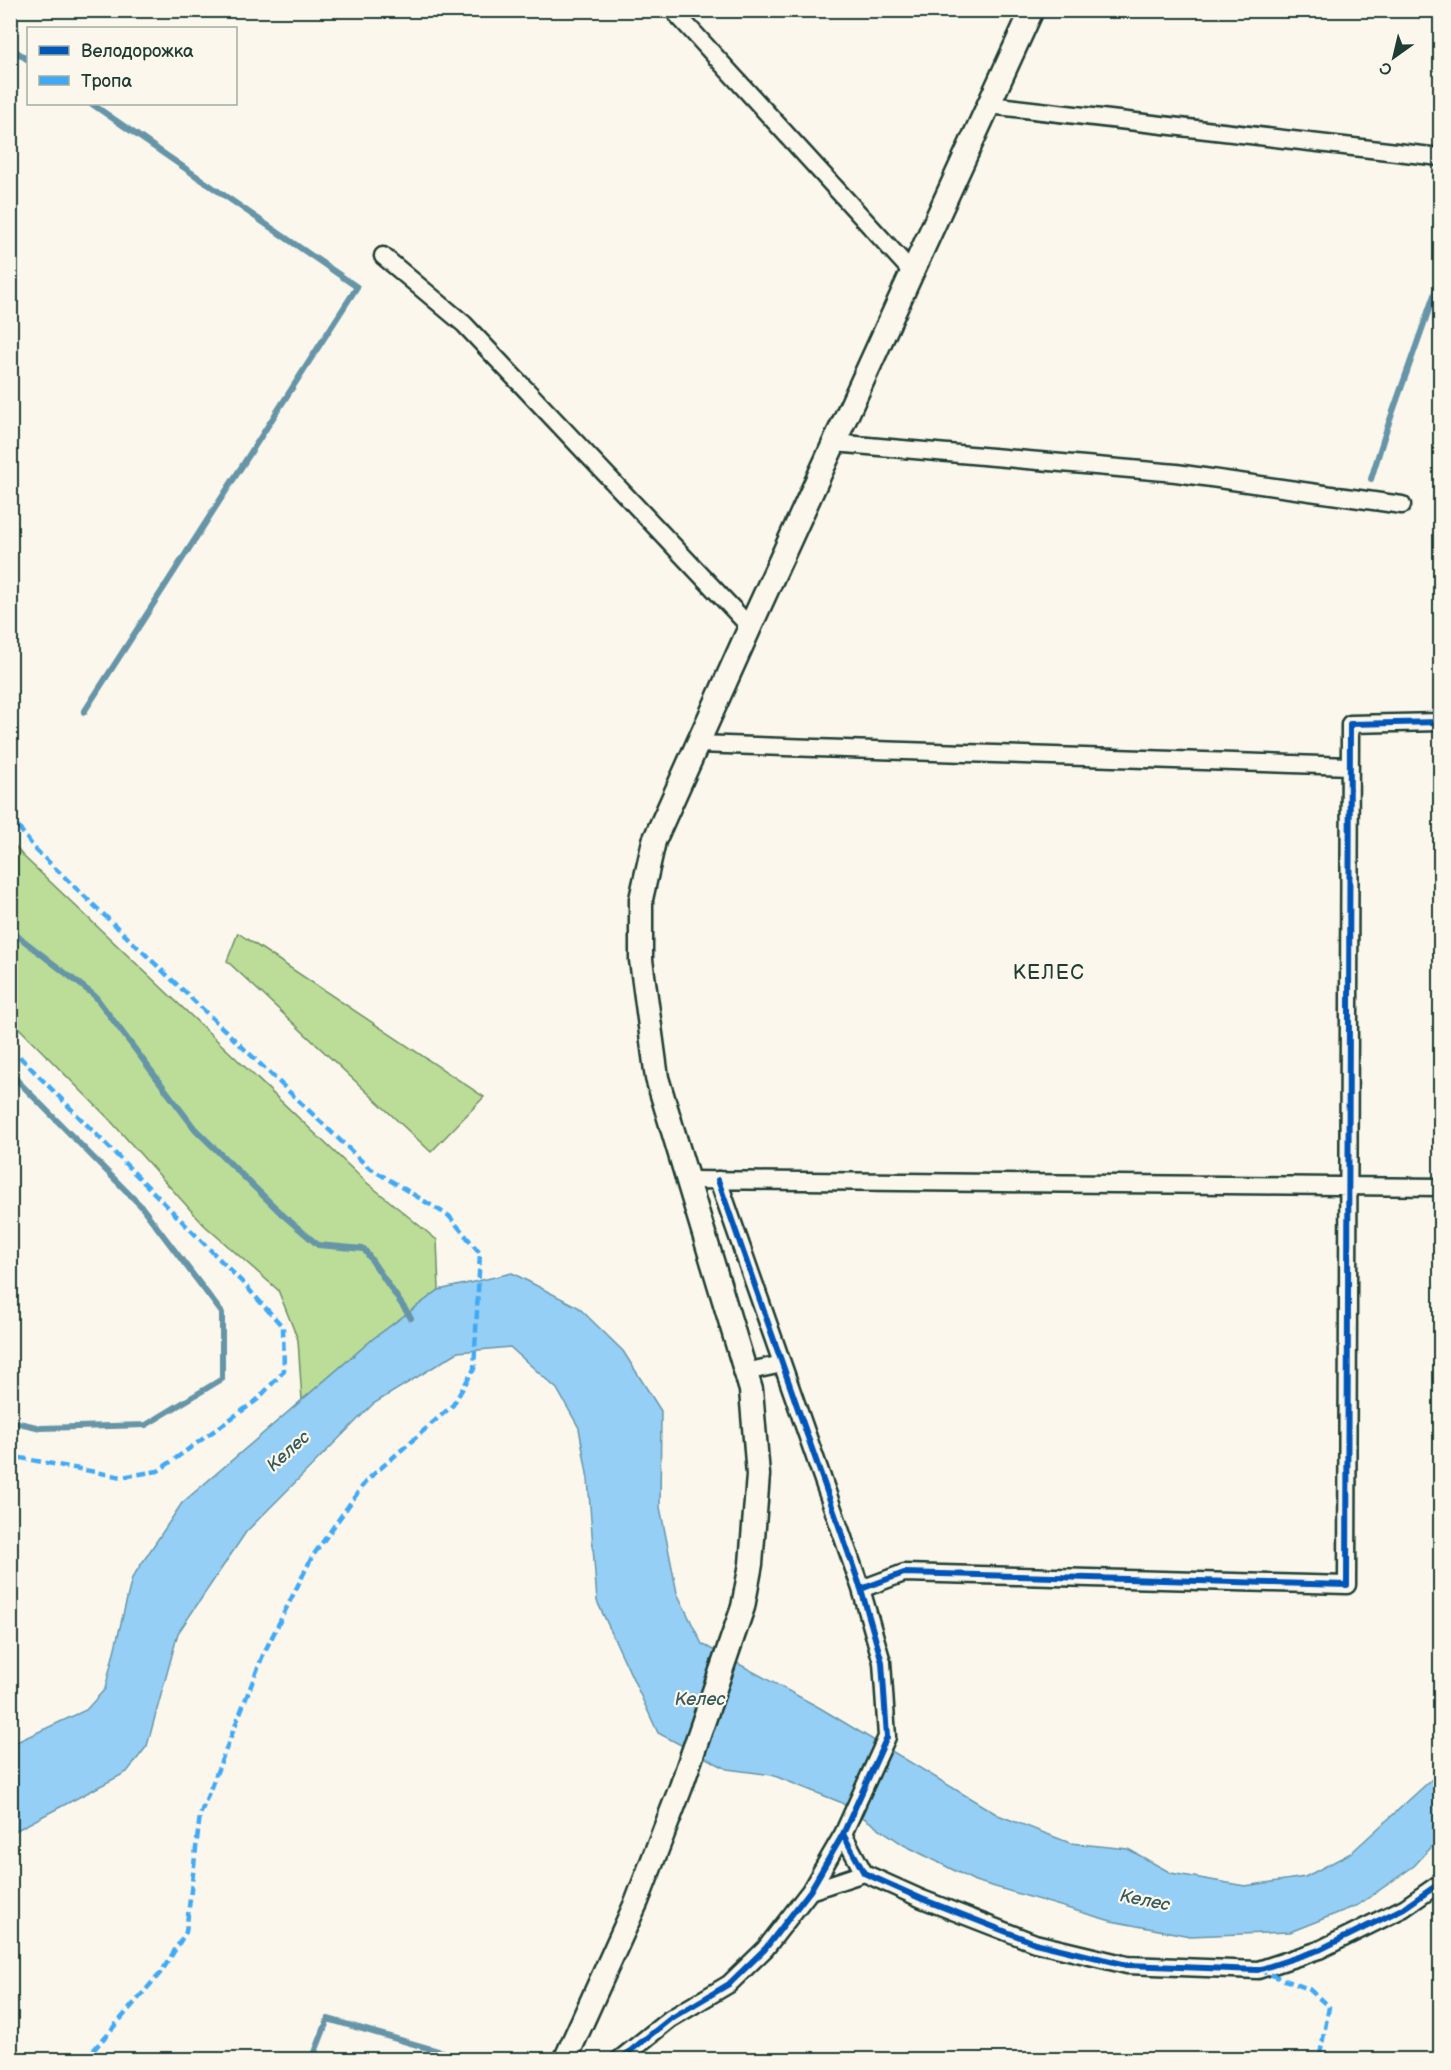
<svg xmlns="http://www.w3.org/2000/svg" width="1451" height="2070" font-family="'Balsamiq Sans',sans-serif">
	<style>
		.green { fill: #bbdd97; stroke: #6d8d66; stroke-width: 1.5 }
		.water { fill: #95cff5; stroke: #6695a8; stroke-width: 1.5 }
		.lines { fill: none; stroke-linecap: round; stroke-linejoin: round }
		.stream { stroke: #6695a8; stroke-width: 6 }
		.minor-casing { stroke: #1f3d34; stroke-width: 21 }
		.secondary-casing { stroke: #1f3d34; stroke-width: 27 }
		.minor { stroke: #fbf7ec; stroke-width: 16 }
		.secondary { stroke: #fbf7ec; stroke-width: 22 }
		.quiet { stroke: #3fa9f5; stroke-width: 4.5; stroke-dasharray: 9 4.5; stroke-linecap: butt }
		.cycleway-casing { stroke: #fbf7ec; stroke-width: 10 }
		.cycleway { stroke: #0057b8; stroke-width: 6 }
		.labels { text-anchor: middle; stroke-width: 4.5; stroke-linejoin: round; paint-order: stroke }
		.water-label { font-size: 18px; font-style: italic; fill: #375a5b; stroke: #fbf7ec }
		.quarter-label { font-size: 20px; letter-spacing: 1.5px; fill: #1f3d34; stroke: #fbf7ec }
	</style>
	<rect width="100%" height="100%" fill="#fbf7ec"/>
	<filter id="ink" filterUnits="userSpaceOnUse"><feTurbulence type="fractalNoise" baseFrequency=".0167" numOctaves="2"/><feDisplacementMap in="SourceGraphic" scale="12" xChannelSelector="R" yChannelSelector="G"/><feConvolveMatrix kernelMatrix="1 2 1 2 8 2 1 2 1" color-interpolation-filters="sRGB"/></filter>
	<g filter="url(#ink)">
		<path class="green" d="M10,839L22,855L366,1182L437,1240L439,1290L374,1338L302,1400L298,1340L278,1290L204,1225L108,1118L11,1020Z
			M238,933L484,1097L431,1152L227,961Z"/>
		<path class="water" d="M512,1273L578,1307L623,1351L661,1411L660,1507L677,1593L702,1644L820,1708L998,1815L1070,1843L1128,1849L1171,1873L1245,1886L1305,1877L1351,1853L1432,1779L1440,1769V1838L1414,1866L1358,1905L1290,1932L1190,1936L1111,1921L975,1881L904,1845L840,1802L772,1775L727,1769L658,1733L597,1601L588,1479L579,1428L557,1389L510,1347L458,1352L373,1404L246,1532L178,1633L147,1746L127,1772L11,1833L10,1745L86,1710L105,1689L132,1578L182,1503L374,1338L439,1290Z"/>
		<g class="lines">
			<path class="stream" d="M10,47L28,60
				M1371,479L1385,434L1440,278
				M84,712L357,287L92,104
				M10,930L95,996L195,1129L284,1216L318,1245L364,1249L411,1318
				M10,1073L141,1206L222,1313V1379L146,1425L41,1428L10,1421
				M312,2060L328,2019L469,2060"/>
			<defs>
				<path id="minor" d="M673,10L912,272
					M989,105L1440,157
					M383,256L464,324L750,627
					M834,443L1176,473L1402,505
					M697,744L1350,766
					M688,1180L1440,1187
					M745,1372L782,1364
					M861,1589L904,1573L1347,1585L1350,724L1440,722
					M843,1834L864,1873L922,1899L1035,1943L1127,1965L1258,1970L1319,1950L1404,1908L1440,1883
					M810,1891L864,1873
					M619,2060L670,2019L729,1984L765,1949L810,1891L843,1834L887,1737L882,1662L861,1589L718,1180"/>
				<path id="secondary" d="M565,2060L637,1901L681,1787L743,1607L751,1564L758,1475L751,1390L657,1078L641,960V899L654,841L750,627L1032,10"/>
			</defs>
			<use href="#minor" class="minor-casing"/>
			<use href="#secondary" class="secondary-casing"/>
			<use href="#minor" class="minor"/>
			<use href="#secondary" class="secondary"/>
			<path class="quiet" d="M10,816L35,849L368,1167L449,1216L480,1253L474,1369L453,1405L366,1481L312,1557L263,1655L200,1815L186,1932L162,1971L85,2060
				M10,1047L243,1283L283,1327L284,1371L257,1400L158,1471L122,1477L10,1456
				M1258,1970L1309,1989L1329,2007L1319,2060"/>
			<defs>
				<path id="cycleway" d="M861,1589L904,1573L1347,1585L1350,724L1440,722
					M843,1834L864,1873L922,1899L1035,1943L1127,1965L1258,1970L1319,1950L1404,1908L1440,1883
					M619,2060L670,2019L729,1984L765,1949L810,1891L843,1834L887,1737L882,1662L861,1589L718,1180"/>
			</defs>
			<use href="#cycleway" class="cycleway-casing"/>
			<use href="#cycleway" class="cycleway"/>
		</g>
	</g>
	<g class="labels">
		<g class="water-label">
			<text transform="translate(288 1451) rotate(-42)" y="6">Келес</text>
			<text x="700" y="1705">Келес</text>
			<text transform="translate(1145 1900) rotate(11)" y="6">Келес</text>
		</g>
		<g class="quarter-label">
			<text x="1049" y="979">КЕЛЕС</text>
		</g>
	</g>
	<rect width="1451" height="2070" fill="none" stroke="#fbf7ec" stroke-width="36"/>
	<rect x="18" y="18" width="1415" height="2034" fill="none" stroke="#1f3d34" stroke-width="2" filter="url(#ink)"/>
	<rect x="27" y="27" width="210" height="78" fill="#fbf7ec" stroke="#a3ada2" stroke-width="1.5"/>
	<rect x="39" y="46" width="30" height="9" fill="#0057b8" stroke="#a3ada2" stroke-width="1.5"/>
	<text x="81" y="57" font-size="18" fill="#1f3d34">Велодорожка</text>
	<rect x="39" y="76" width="30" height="9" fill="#3fa9f5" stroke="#a3ada2" stroke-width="1.5"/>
	<text x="81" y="87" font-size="18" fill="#1f3d34">Тропа</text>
	<g transform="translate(1394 57) rotate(214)" stroke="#fbf7ec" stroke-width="4.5" paint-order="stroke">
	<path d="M0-4.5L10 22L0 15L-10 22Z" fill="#1f3d34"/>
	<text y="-9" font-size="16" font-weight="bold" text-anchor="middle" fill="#1f3d34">С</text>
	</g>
</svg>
